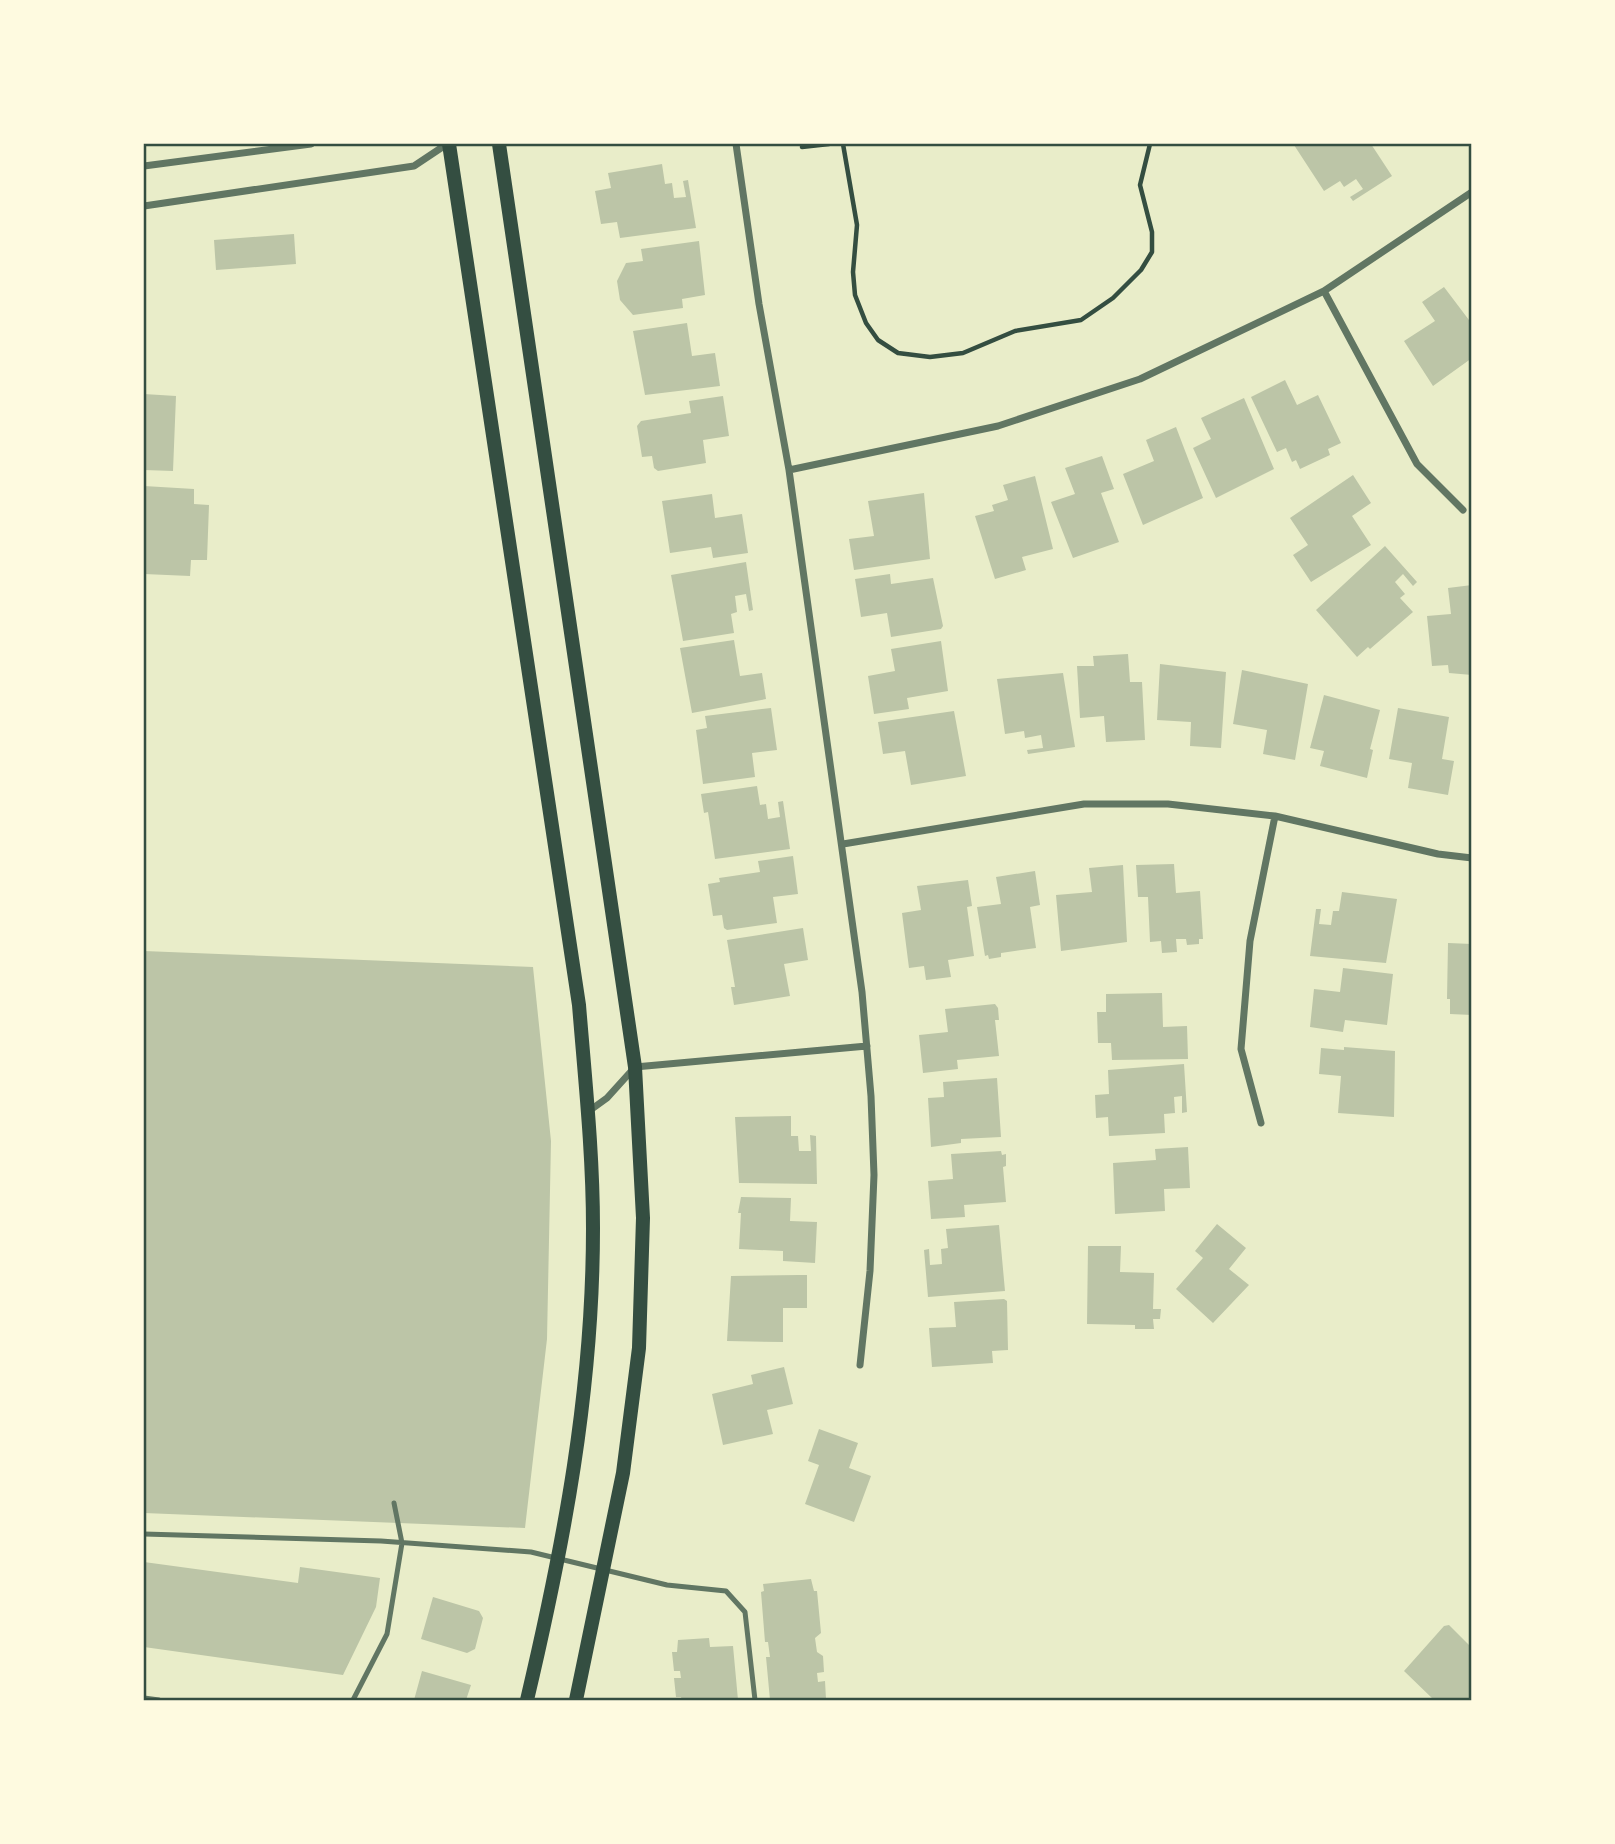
<svg xmlns="http://www.w3.org/2000/svg" width="1615" height="1844" font-family="'Public Sans',sans-serif">
	<style>
		.building { fill: #bcc5a7 }
		.lines { fill: none; stroke-linecap: round; stroke-linejoin: round }
		.path { stroke: #344e41; stroke-width: 4.5 }
		.service { stroke: #617663; stroke-width: 5 }
		.minor { stroke: #617663; stroke-width: 7 }
		.secondary { stroke: #344e41; stroke-width: 14 }
		.neatline { fill: none; stroke: #344e41; stroke-width: 2.5 }
	</style>
	<rect width="100%" height="100%" fill="#e9edc9"/>
	<path class="building" d="M1296,144H1371L1392,176L1353,201L1350,197L1363,189L1356,179L1344,187L1340,181L1324,191L1294,145Z
		M662,164L665,184L672,183L674,198L686,197L683,181L688,180L696,228L620,238L617,222L601,224L595,191L611,188L608,173Z
		M294,234L296,264L216,270L214,240Z
		M699,241L705,295L682,299L683,308L633,315L620,300L617,281L626,263L643,261L641,249Z
		M1444,287L1472,324V358L1433,386L1404,341L1435,321L1422,302Z
		M687,323L692,356L715,353L720,386L645,395L633,331Z
		M1285,380L1297,405L1318,395L1341,443L1328,449L1330,455L1300,469L1296,460L1292,462L1286,448L1277,452L1251,397Z
		M144,394L176,396L173,471L144,470Z
		M723,396L729,436L703,440L706,463L658,471L654,468L652,456L642,457L637,426L641,421L691,413L689,401Z
		M1244,398L1274,469L1216,498L1193,448L1211,439L1201,418Z
		M1176,427L1203,498L1143,525L1123,474L1154,461L1146,440Z
		M1102,456L1114,489L1101,493L1119,542L1073,558L1051,502L1075,494L1065,468Z
		M1353,475L1371,503L1352,516L1371,545L1311,582L1293,555L1308,545L1290,518Z
		M1035,476L1053,549L1022,557L1026,570L995,579L975,516L994,511L992,505L1008,500L1003,485Z
		M144,486L194,489V504L209,505L207,560H191L190,576L144,574Z
		M924,493L930,559L854,570L849,539L874,536L868,501Z
		M712,494L715,518L742,514L748,553L713,558L711,547L670,553L662,501Z
		M1385,546L1417,582L1413,586L1403,574L1395,582L1405,594L1400,598L1413,612L1370,649L1368,647L1357,657L1316,610Z
		M746,562L753,610L749,611L746,594L735,596L737,612L731,614L734,633L683,641L671,575Z
		M890,574L891,584L933,578L943,626L941,629L891,637L887,613L861,617L855,579Z
		M1472,585V675L1449,673L1448,665L1432,666L1427,616L1451,614L1448,588Z
		M734,640L740,676L762,673L766,699L692,713L680,648Z
		M941,641L948,691L907,698L909,709L874,714L868,676L895,671L891,649Z
		M1128,654L1130,682H1142L1145,740L1106,742L1104,716L1080,718L1077,666H1094L1093,656Z
		M1160,664L1226,672L1221,748L1190,746L1191,722L1157,720Z
		M1242,670L1308,684L1295,760L1263,754L1267,730L1233,724Z
		M1063,673L1075,747L1028,754L1027,750L1043,748L1041,735L1025,738L1024,731L1005,734L997,679Z
		M1324,695L1380,710L1370,749L1373,750L1367,778L1320,766L1324,751L1310,748Z
		M771,708L777,750L752,753L755,777L703,784L696,730L707,728L705,716Z
		M1398,708L1449,717L1442,759L1454,761L1448,795L1408,788L1412,763L1389,759Z
		M954,711L966,776L911,785L905,751L883,754L878,722Z
		M757,786L760,805L766,804L768,819L780,817L778,802L783,801L790,849L715,859L708,812L704,813L701,794Z
		M793,856L798,894L773,897L777,923L727,930L724,928L722,915L713,916L708,884L720,882L719,878L760,872L758,861Z
		M1174,864L1176,893L1200,891L1203,939H1199V944L1187,945L1186,939H1176L1177,952L1162,953L1161,941L1150,942L1148,897H1138L1136,865Z
		M1123,865L1127,942L1061,951L1056,895L1092,892L1089,868Z
		M1035,871L1040,905L1030,907L1036,948L1001,953V957L989,959L988,955L985,956L977,907L1001,904L996,877Z
		M968,880L972,906L967,907L974,956L948,960L951,977L926,980L924,966L909,968L902,913L921,910L917,886Z
		M1342,892L1397,899L1386,963L1310,956L1316,909H1321L1319,924L1331,925L1333,911H1339Z
		M803,928L808,960L784,964L790,996L734,1005L731,987H735L727,940Z
		M1448,943L1472,944V1015L1450,1014V999H1447Z
		M144,951L533,967L551,1141L547,1339L525,1528L144,1513Z
		M1343,968L1393,974L1387,1025L1345,1020L1343,1032L1310,1027L1314,989L1340,992Z
		M1162,993L1163,1027L1187,1026L1188,1059L1112,1060L1111,1043H1098L1097,1012H1106V994Z
		M995,1004L998,1008L999,1020H995L999,1056L957,1060L958,1069L923,1073L919,1035L948,1032L945,1009Z
		M1344,1047L1395,1051L1394,1117L1338,1113L1341,1076L1319,1074L1321,1048L1344,1050Z
		M1184,1064L1187,1112L1182,1113V1096L1174,1097L1175,1113L1164,1114L1165,1133L1109,1136L1108,1117L1096,1118L1095,1095L1109,1094L1108,1070Z
		M997,1078L1001,1137L961,1139V1143L931,1147L928,1098L944,1097L943,1082Z
		M791,1116V1136H798L799,1151H811L810,1135L816,1136L817,1184L739,1183L735,1117Z
		M1188,1147L1190,1188L1164,1189L1165,1211L1115,1214L1113,1163L1156,1160L1155,1149Z
		M1001,1151L1002,1155L1006,1154V1166L1003,1167L1006,1202L964,1205L965,1217L931,1219L928,1181L953,1179L951,1154Z
		M741,1197L791,1198L790,1221L817,1222L815,1263L783,1261V1251L739,1249L741,1213H738Z
		M1217,1224L1246,1248L1229,1269L1249,1285L1213,1323L1176,1289L1203,1258L1195,1251Z
		M999,1225L1005,1291L928,1297L924,1250L929,1249L930,1265L942,1264L941,1249L948,1248L946,1229Z
		M1088,1246H1121L1120,1272L1154,1273L1153,1309H1161L1160,1319H1153L1154,1329H1135V1325L1087,1324Z
		M799,1275H807V1308H783V1342L727,1341L731,1276Z
		M1004,1299L1007,1301L1008,1350L992,1351L993,1363L932,1367L929,1328L956,1327L954,1302Z
		M784,1367L793,1404L767,1410L773,1434L723,1445L712,1394L753,1384L751,1375Z
		M819,1429L858,1443L849,1468L871,1476L854,1522L805,1504L819,1465L808,1461Z
		M144,1562L298,1583L300,1567L380,1578L376,1607L343,1675L144,1647Z
		M811,1579L814,1591H817L821,1633L815,1638L817,1652L823,1656L824,1672L817,1673L818,1682L825,1681L826,1699L770,1700L766,1657H770L768,1642H765L761,1592L764,1591L763,1584Z
		M433,1597L479,1611L483,1618L475,1649L467,1653L421,1639Z
		M1449,1625L1472,1648V1700H1434L1404,1671L1444,1626Z
		M709,1638L710,1647L733,1646L738,1700H682L681,1697H676L674,1678H681L680,1671H674L672,1652H677L678,1640Z
		M422,1671L471,1685L466,1700H414Z"/>
	<g class="lines">
		<path class="path" d="M843,144L857,225L853,272L855,295L866,323L878,340L898,353L930,357L963,353L1015,331L1081,320L1113,298L1141,270L1152,252V232L1140,185L1150,144
			M802,147L829,144"/>
		<path class="service" d="M144,1534L381,1541L531,1552L667,1585L726,1591L745,1612L755,1700
			M144,1698L159,1700
			M353,1700L387,1634L402,1543L394,1503"/>
		<path class="minor" d="M736,144L759,304L789,470L862,992L871,1096L874,1175L870,1271L860,1365
			M144,166L311,144
			M144,206L414,166L447,144
			M1324,291L1417,464L1463,510
			M789,470L998,426L1140,379L1324,291L1472,192
			M843,844L1084,804H1168L1275,816L1438,854L1472,858
			M589,1111L607,1098L635,1067L867,1046
			M1261,1123L1241,1049L1250,941L1275,816"/>
		<path class="secondary" d="M449,144L579,1005C585,1079 593,1153 593,1228C593,1391 564,1543 527,1700
			M499,144L635,1067L643,1218L639,1348L623,1473L576,1700"/>
	</g>
	<rect width="1615" height="1844" fill="none" stroke="#fefae0" stroke-width="290"/>
	<rect x="145" y="145" width="1325" height="1554" class="neatline"/>
</svg>
